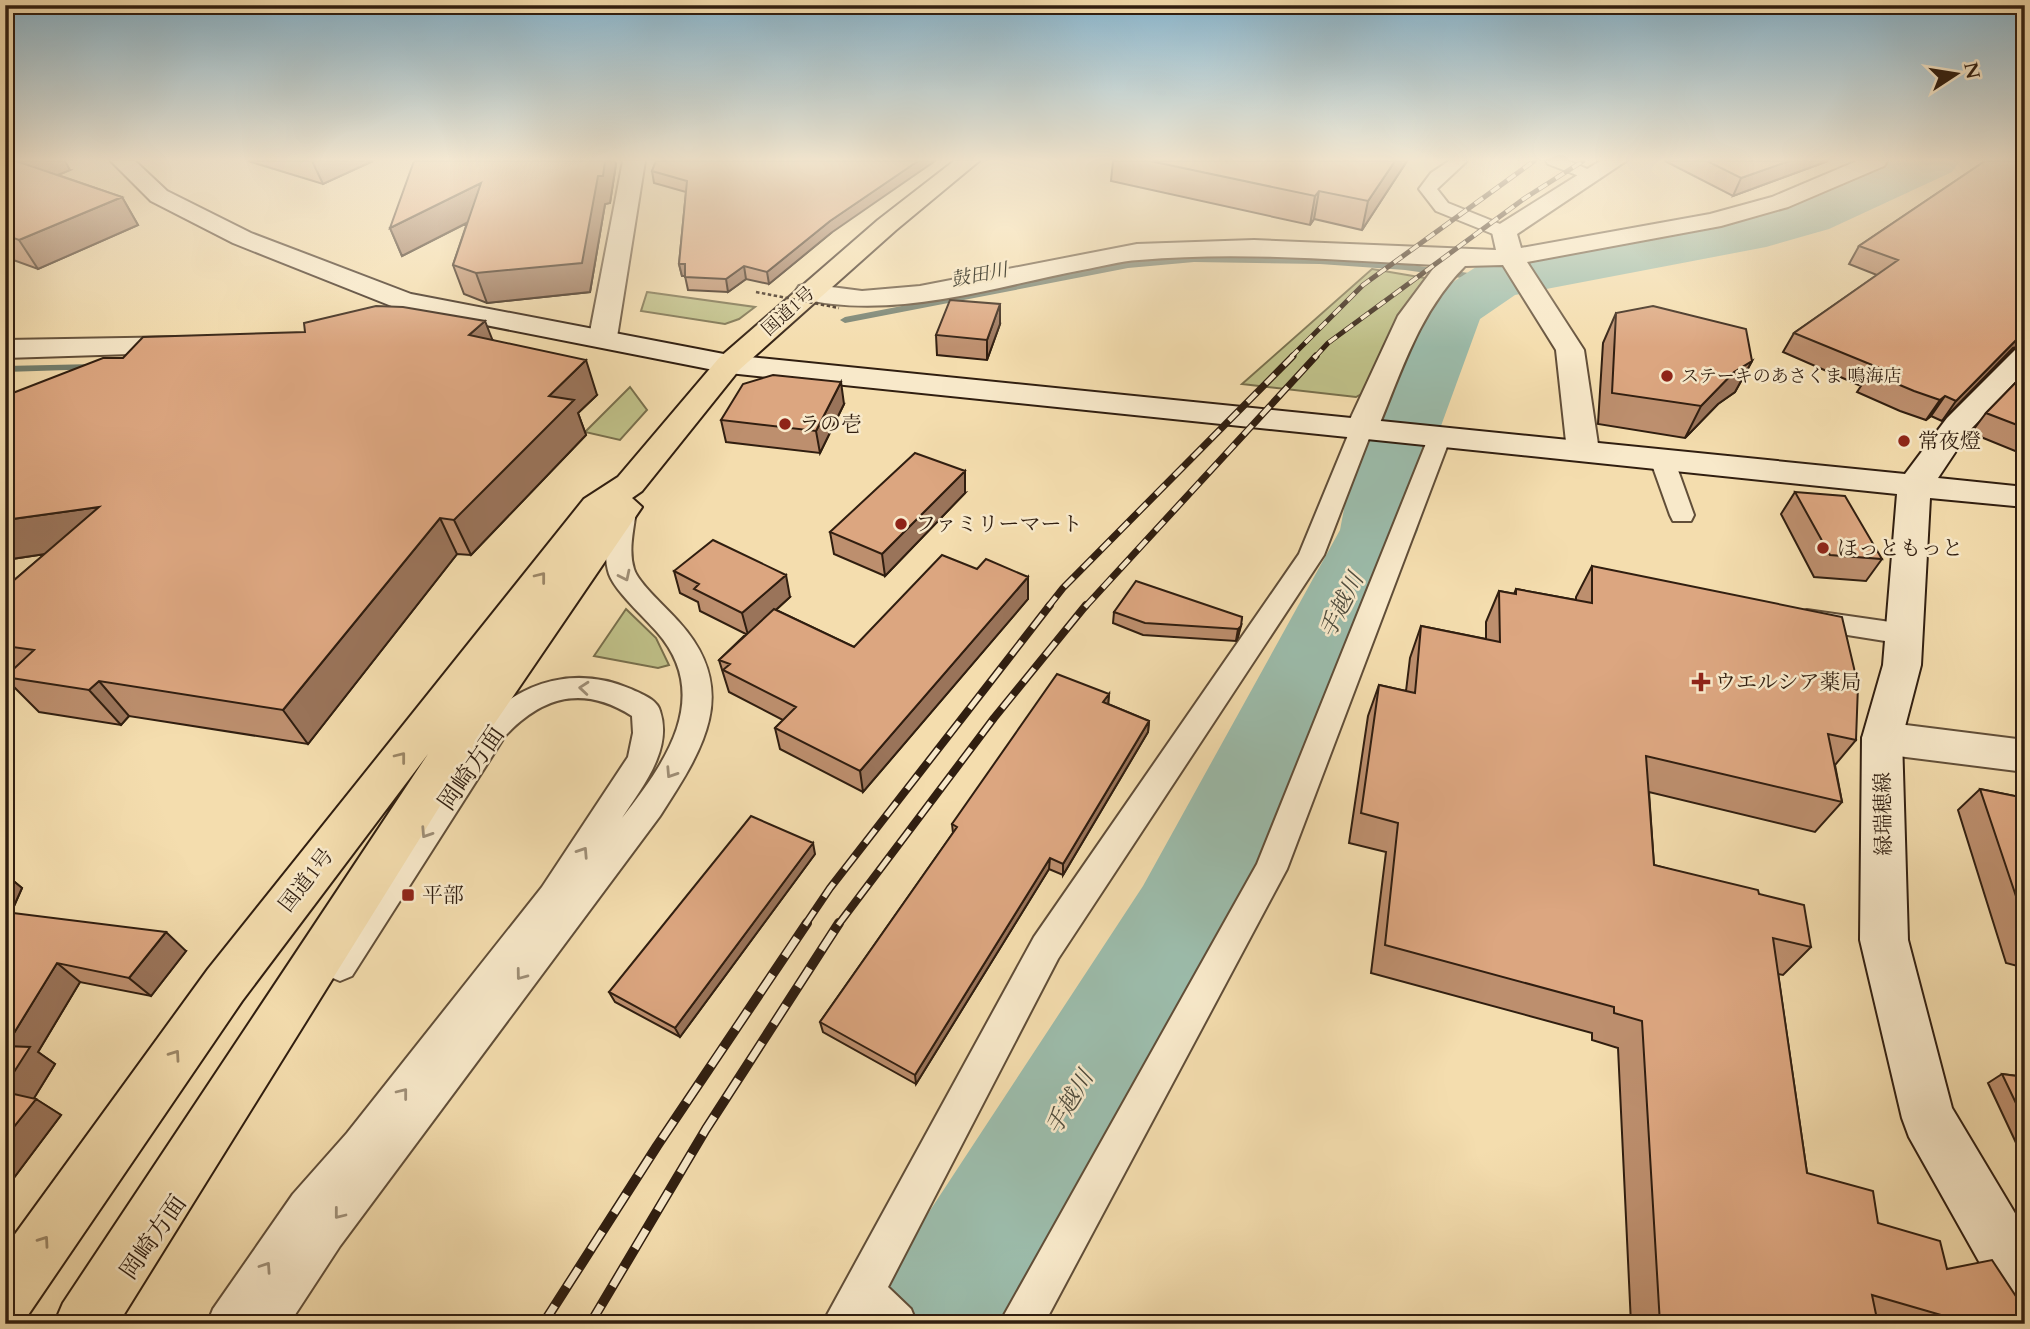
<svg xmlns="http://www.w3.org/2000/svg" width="2030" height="1329" font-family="Cardo,'Noto Serif JP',serif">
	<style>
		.green { fill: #bfc088; stroke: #786f4c; stroke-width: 2 }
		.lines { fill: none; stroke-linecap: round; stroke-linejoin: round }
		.stream { fill: #717d6d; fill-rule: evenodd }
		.river { fill: #9cbcab; fill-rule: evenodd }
		.lane-casing { stroke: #614e38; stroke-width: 4 }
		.street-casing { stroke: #614e38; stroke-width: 4 }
		.secondary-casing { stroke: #301e10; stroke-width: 4 }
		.highway-casing { stroke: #301e10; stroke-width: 4 }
		.lane { fill: #f8e9ca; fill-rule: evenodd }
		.street { fill: #f8e9ca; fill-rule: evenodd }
		.secondary { fill: #f8e9ca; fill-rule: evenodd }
		.highway { fill: #f4ddae; fill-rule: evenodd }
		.rail-far3-casing { stroke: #301e10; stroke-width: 5 }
		.rail-far2-casing { stroke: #301e10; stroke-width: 7 }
		.rail-far1-casing { stroke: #301e10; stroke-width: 8 }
		.rail-casing { stroke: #301e10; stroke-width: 10 }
		.rail-far3 { stroke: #f8e9ca; stroke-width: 3.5; stroke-dasharray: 10; stroke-linecap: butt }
		.rail-far2 { stroke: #f8e9ca; stroke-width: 4.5; stroke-dasharray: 13; stroke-linecap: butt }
		.rail-far1 { stroke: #f8e9ca; stroke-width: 5; stroke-dasharray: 17; stroke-linecap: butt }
		.rail { stroke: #f8e9ca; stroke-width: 7; stroke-dasharray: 22; stroke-linecap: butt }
		.path-bridge { stroke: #301e10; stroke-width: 2.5; stroke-dasharray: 3.5 2.5; stroke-linecap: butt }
		.wall { fill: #bd8f6e; stroke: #301e10; stroke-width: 2 }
		.shaded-wall { fill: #9a745a; stroke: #301e10; stroke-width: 2 }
		.building { fill: #dca680; stroke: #301e10; stroke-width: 2 }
		.oneway { stroke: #9e8e76 }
		.oneway2 { stroke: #9c8767 }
		.poi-dot { fill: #8f2418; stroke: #f8e9ca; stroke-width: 2.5 }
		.labels { text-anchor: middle; stroke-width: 5; stroke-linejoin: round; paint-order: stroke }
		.far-street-label { font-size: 18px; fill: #301e10; stroke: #f8e9ca }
		.far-poi-label { font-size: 18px; fill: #301e10; stroke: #f8e9ca; text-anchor: start }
		.far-water-label { font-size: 19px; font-style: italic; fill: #504d3e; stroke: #f8e9ca }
		.poi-label { font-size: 21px; fill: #301e10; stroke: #f8e9ca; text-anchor: start }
		.street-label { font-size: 21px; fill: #301e10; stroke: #f8e9ca }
		.water-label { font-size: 23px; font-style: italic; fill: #504d3e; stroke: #f8e9ca }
		.near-street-label { font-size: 24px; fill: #301e10; stroke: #f8e9ca }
	</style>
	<rect width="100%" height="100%" fill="#f4ddae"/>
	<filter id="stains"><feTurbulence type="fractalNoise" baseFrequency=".00286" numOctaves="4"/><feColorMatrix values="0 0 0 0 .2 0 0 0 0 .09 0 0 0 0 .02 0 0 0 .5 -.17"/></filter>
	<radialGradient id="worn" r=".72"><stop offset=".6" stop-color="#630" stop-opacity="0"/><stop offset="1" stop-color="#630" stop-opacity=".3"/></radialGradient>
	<path class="green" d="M1372,269L1431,279L1374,387L1356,397L1242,384Z
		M647,292L755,307L739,319L725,324L641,311Z
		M630,387L647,410L620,440L585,432Z
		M626,609L656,638L669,665L658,668L594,656Z"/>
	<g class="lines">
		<path class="stream" d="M1194,256L1320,258L1405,264L1497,277L1502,280L1497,283L1405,270L1320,264L1194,262L1128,268L845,323L840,320L845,317L1128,262Z
			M95,364L99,365V369L5,372V366Z"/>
		<path class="river" d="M1891,161H1960L1952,172L1829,229L1766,247L1515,295L1480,319L1426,467L1418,530L1217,952L1010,1324H868L887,1276L1143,886L1340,530L1352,467L1421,310L1430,297L1476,267L1740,219L1789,205Z"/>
		<defs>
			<path id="lane" d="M1449,161H1467L1437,189L1448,203L1510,228L1513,232L1510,236H1498L1436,211L1419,189L1431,173Z
				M1546,161H1569L1601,175L1593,180L1587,179L1548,164Z
				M1362,421L1373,428L1324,555L1058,959L888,1287L911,1309L917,1324H822L1034,937L1299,554L1351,428Z
				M1440,429L1451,436L1287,869L1044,1324H999L1257,864L1429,436Z
				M1662,452L1670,454L1674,459L1694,515L1691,521H1673L1670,515L1650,459L1654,454Z
				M624,502L633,504L636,510C634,529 628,550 634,569C638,583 668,609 679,622C742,691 702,751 660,816L340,1246L289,1324H207L213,1309L293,1194L347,1133L542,887L628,757L633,733L632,716C583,685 543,696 505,736L352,976L340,981L328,976L323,965L328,954L485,720C524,680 577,666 631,689C641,694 657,699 660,711C673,750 642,787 622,818C666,762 713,696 657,632C644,617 615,591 609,574C602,553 609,531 612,510L615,504Z
				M1807,610L1904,624L1914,627L1918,634L1914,641L1904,644L1797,627L1794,620L1797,613Z"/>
			<path id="street" d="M623,161H645L617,337L613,343L603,345L593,343L589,337Z
				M1600,161H1626L1517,234L1521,248L1710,214L1772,197L1857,161H1887L1884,166L1788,207L1721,226L1527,262L1584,350L1599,451L1594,458L1583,461L1572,458L1567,451L1556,350L1503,265L1465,266C1420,311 1402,370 1378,428L1373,435L1362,437L1351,435L1346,428L1398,316L1436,265C1337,260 1238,251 1139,260C1120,261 1100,267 1082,270C990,288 891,321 799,298L795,292L799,286L808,284L862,291L920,286L1137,244L1254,240L1496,250L1492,232L1495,227Z
				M185,337L195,340L199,346L195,352L5,358V340Z
				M1882,722L2025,740V772L1882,754L1868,749L1862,738L1868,727Z"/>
			<path id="secondary" d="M111,161H135L167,191L251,233L411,294L729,355L1905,474L1947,418L2015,350L2025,347V373L1970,430L1938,478L2025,487V507L1930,498L1921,665L1902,738L1908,940L1952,1108L2025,1230V1314L2004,1306L1909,1137L1902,1118L1860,940L1862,738L1883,665L1897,494L729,373L394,307L233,243L151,201Z"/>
			<path id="highway" d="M954,161H979L896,230L739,370L642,491L632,498L642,507L458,777L118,1324H54L63,1303L428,754L242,1001L26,1318L5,1324V1248L208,969L584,499L618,477L719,358L878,220Z"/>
		</defs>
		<use href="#lane" class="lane-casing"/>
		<use href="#street" class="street-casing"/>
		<use href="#secondary" class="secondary-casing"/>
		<use href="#highway" class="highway-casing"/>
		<use href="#lane" class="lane"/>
		<use href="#street" class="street"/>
		<use href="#secondary" class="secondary"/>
		<use href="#highway" class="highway"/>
		<defs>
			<path id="rail-far3" d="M1291,357L1363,285L1534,161
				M1315,357L1328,343L1525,198L1583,161"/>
			<path id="rail-far2" d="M1048,607L1063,588L1293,356
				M1085,607L1316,356"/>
			<path id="rail-far1" d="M805,925L830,888L1050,605
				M838,925L994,718L1086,605"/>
			<path id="rail" d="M543,1324L657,1146L807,923
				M590,1324L706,1129L839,923"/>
		</defs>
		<use href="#rail-far3" class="rail-far3-casing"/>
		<use href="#rail-far2" class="rail-far2-casing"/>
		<use href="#rail-far1" class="rail-far1-casing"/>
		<use href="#rail" class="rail-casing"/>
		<use href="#rail-far3" class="rail-far3"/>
		<use href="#rail-far2" class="rail-far2"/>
		<use href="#rail-far1" class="rail-far1"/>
		<use href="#rail" class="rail"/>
		<path class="path-bridge" d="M756,292L839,308"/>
	</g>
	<path class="wall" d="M5,161L70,170L58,175L122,197L138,225L38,269L5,257Z
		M248,161H373L323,184Z
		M656,161L831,233L769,284L746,279L728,292L688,290L685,276H682L679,264L686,192L654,183L652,171Z
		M1113,161H1407L1362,230L1314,219L1310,225L1111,181Z
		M1665,161H1828L1733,196Z
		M1985,161L2013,348L1942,421L1931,416L1926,420L1900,411L1857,392L1861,386L1783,352L1794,333L1877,275L1849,264L1859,246Z
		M616,164L610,203L605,204L590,292L487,303L464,294L453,265L467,223L402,256L390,228Z
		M1616,313L1752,361L1735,392L1718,404L1685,438L1598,424L1603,343Z
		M1000,324L987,360L937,355L936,335Z
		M492,340L597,395L578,413L586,435L471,555L457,554L308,744L129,716L121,725L39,712L5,678L6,676H5V588L45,554L5,560V520L123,358Z
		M2025,373V455L1971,433L1986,413Z
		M844,404L820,453L726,442L721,420Z
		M1795,492L1882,559L1866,581L1814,577L1781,514Z
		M965,493L885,576L834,554L830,532Z
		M1592,566L1856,740L1835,765L1842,802L1815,832L1649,792L1654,865L1759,894L1811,947L1783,975L1778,974L1807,1173L1878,1223L1947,1269L2025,1324H1631L1618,1048L1592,1040V1033L1371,973L1386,852L1349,843L1368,716L1379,685L1406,691L1410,658L1421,626L1486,639V622L1499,591L1514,594L1516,589L1576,600V597Z
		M977,569L1028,577V599L863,792L780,749L775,728L783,720L729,692L719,660L746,634L700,611L698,602L680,593L674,571L790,597L776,610L854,647Z
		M1114,612L1242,617L1238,637L1236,641L1143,635L1113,623Z
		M1109,694L1108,704L1149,721L1148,732L1063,875L1049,869L916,1084L823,1032L820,1022L953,833L952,824Z
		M1980,789L2025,798V968L2006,963L1958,810Z
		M815,854L680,1037L615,1002L609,992Z
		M5,874L22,888L11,913L186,951L151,996L80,982L38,1052L55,1064L34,1098L61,1115L7,1187H5Z
		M2025,1071V1162L1988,1083L2002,1074L2017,1076Z"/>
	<path class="shaded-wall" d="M12,161H65L70,170L29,187Z
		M312,161H373L323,184Z
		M605,161H615L616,164L610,203L605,204L590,292L487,303L476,273L598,176Z
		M918,161H935L831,233L769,284L767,272L830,221Z
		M1395,161H1407L1362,230L1368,201Z
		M1789,161H1828L1733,196L1741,178Z
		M481,183L490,211L402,256L390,228Z
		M1319,191L1314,219L1310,225L1315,196Z
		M122,197L138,225L38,269L19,240Z
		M679,264H685L688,276H682Z
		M744,266L746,279L728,292L726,279Z
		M1000,304V324L987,360V340Z
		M485,321L498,354L469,335Z
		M2025,331V345L2013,348L1942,421L1956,401Z
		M586,360L597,395L578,413L586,435L471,555L454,520L549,396Z
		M1752,361L1735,392L1718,404L1685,438L1701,406L1734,372Z
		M841,382L844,404L820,453L816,431Z
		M1945,396L1931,416L1926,420L1940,400Z
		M12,460L5,511V463Z
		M965,471V493L885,576L882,554Z
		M99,507L125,542L5,560V520Z
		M440,518L457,554L308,744L283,710Z
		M786,575L790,597L748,635L742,613Z
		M1028,577V599L863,792L860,771Z
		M1241,626L1238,637L1236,641L1238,629Z
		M99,681L129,716L121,725L89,690Z
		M1109,694L1108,706L1103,702Z
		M1149,721L1148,732L1063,875V864Z
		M813,843L815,854L680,1037L675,1028Z
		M1050,858L1049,869L916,1084L915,1075Z
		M5,874L22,888L5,926Z
		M166,932L186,951L151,996L129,978Z
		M57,963L80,982L38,1052L55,1064L28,1108L5,1094L6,1046Z
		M36,1099L61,1115L7,1187L5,1186V1138Z"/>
	<path class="building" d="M5,161H16L122,197L19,240L5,235Z
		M414,161H605L603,176H598L582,263L476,273L453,265L481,183L390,228Z
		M656,161H918L830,221L767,272L744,266L726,279L685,277V264H679L687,181L652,171Z
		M1150,161H1395L1368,201L1319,191L1315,196Z
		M1707,161H1789L1741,178Z
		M1985,161H2025V331L1956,401L1945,396L1940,400L1914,391L1869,372L1877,367L1794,333L1898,260L1859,246Z
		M950,300L1000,304L987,340L936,335Z
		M376,306L403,307L485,321L469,335L586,360L549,396L574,400L454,520L440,518L283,710L99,681L89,690L5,677L34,650L5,646V588L99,507L5,520V470L12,460L5,463V396L103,358H123L143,337L305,332L304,323Z
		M1653,306L1746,329L1752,361L1734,372L1701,406L1612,393L1616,313Z
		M2025,373V428L1986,413Z
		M773,375L841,382L816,431L721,420L743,384Z
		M915,453L965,471L882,554L830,532Z
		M1795,492L1845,496L1882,559L1830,555Z
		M713,540L786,575L742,613L694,589L699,584L674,571Z
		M942,555L977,569L986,559L1028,577L860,771L775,728L796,707L723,670L730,664L719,660L774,609L854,647Z
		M1592,566L1842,617L1858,685L1856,740L1828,734L1842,802L1646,756L1654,865L1758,890L1759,894L1804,905L1811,947L1773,938L1807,1173L1873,1191L1878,1223L1940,1241L1947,1269L1992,1260L2025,1310V1324H1972L1872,1295L1878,1324H1660L1642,1021L1614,1013V1007L1385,945L1398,823L1361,813L1379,685L1415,693L1421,626L1500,642L1499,591L1516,594V589L1592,603Z
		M1136,581L1242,617L1241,626L1238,629L1145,623L1114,612Z
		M1057,674L1109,694L1103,702L1149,721L1063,864L1050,858L915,1075L820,1022L957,827L952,824Z
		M1980,789L2025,798V923Z
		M751,816L813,843L675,1028L609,992Z
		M5,912L166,932L129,978L57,963L6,1046L30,1047L5,1086Z
		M2002,1074L2025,1077V1122Z
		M5,1092L36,1099L5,1138Z"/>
	<defs><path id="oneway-chevron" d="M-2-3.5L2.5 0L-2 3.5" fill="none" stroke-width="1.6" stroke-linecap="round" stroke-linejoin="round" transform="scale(1.75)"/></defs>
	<g class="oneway">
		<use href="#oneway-chevron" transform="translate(625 576) rotate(64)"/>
		<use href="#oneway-chevron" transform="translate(584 688) rotate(-175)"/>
		<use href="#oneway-chevron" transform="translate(671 773) rotate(123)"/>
		<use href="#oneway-chevron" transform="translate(426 833) rotate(123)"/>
		<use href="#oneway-chevron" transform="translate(583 852) rotate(-57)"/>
		<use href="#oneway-chevron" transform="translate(521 975) rotate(127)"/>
		<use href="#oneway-chevron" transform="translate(403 1093) rotate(-52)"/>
		<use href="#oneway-chevron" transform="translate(339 1214) rotate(128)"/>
		<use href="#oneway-chevron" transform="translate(266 1267) rotate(-56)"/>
	</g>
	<g class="oneway2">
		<use href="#oneway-chevron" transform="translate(541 577) rotate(-52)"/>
		<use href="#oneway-chevron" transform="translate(401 757) rotate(-52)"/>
		<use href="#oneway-chevron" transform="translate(175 1055) rotate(-55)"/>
		<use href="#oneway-chevron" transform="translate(44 1241) rotate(-55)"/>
	</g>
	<linearGradient id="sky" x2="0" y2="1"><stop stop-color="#89b7d0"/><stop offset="0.46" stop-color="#faf0db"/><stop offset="1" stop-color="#faf0db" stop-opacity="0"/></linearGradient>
	<rect width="2030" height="347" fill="url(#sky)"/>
	<g class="poi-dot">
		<circle cx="1667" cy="376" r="7"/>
		<circle cx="785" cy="424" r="7"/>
		<circle cx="1904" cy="441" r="7"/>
		<circle cx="901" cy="524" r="7"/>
		<circle cx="1823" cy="548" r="7"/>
		<path d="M1697.5 671.5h7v7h7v7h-7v7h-7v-7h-7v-7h7z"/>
		<rect x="401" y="888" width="14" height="14" rx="3.5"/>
	</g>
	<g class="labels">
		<g class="far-street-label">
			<text transform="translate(788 311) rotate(-42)" y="6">国道1号</text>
		</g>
		<g class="far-poi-label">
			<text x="1681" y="382">ステーキのあさくま 鳴海店</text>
		</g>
		<g class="far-water-label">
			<text transform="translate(979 274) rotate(-11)" y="7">鼓田川</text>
		</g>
		<g class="poi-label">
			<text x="799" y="431">ラの壱</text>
			<text x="1918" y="448">常夜燈</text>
			<text x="915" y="531">ファミリーマート</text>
			<text x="1837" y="555">ほっともっと</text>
			<text x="1715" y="689">ウエルシア薬局</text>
			<text x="422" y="902">平部</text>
		</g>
		<g class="street-label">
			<text transform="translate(1883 814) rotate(-91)" y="7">緑瑞穂線</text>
			<text transform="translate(306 880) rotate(-52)" y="7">国道1号</text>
		</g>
		<g class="water-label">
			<text transform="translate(1341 605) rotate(-63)" y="8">手越川</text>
			<text transform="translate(1069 1102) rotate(-59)" y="8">手越川</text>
		</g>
		<g class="near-street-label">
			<text transform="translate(471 768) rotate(-55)" y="8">岡崎方面</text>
			<text transform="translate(153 1237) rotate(-55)" y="8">岡崎方面</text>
		</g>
	</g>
	<rect width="2030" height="1329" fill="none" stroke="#f4ddae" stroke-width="28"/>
	<rect x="7" y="7" width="2016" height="1315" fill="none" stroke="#301e10" stroke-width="3.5"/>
	<rect x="14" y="14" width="2002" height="1301" fill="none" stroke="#301e10" stroke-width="2"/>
	<g transform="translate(1956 74) rotate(78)" stroke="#f8e9ca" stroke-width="5" paint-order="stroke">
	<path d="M0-5L12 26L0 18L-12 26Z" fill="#301e10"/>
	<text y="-10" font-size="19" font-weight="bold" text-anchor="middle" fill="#301e10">N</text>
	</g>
	<rect width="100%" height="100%" filter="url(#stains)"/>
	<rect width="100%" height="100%" fill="url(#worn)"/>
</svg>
